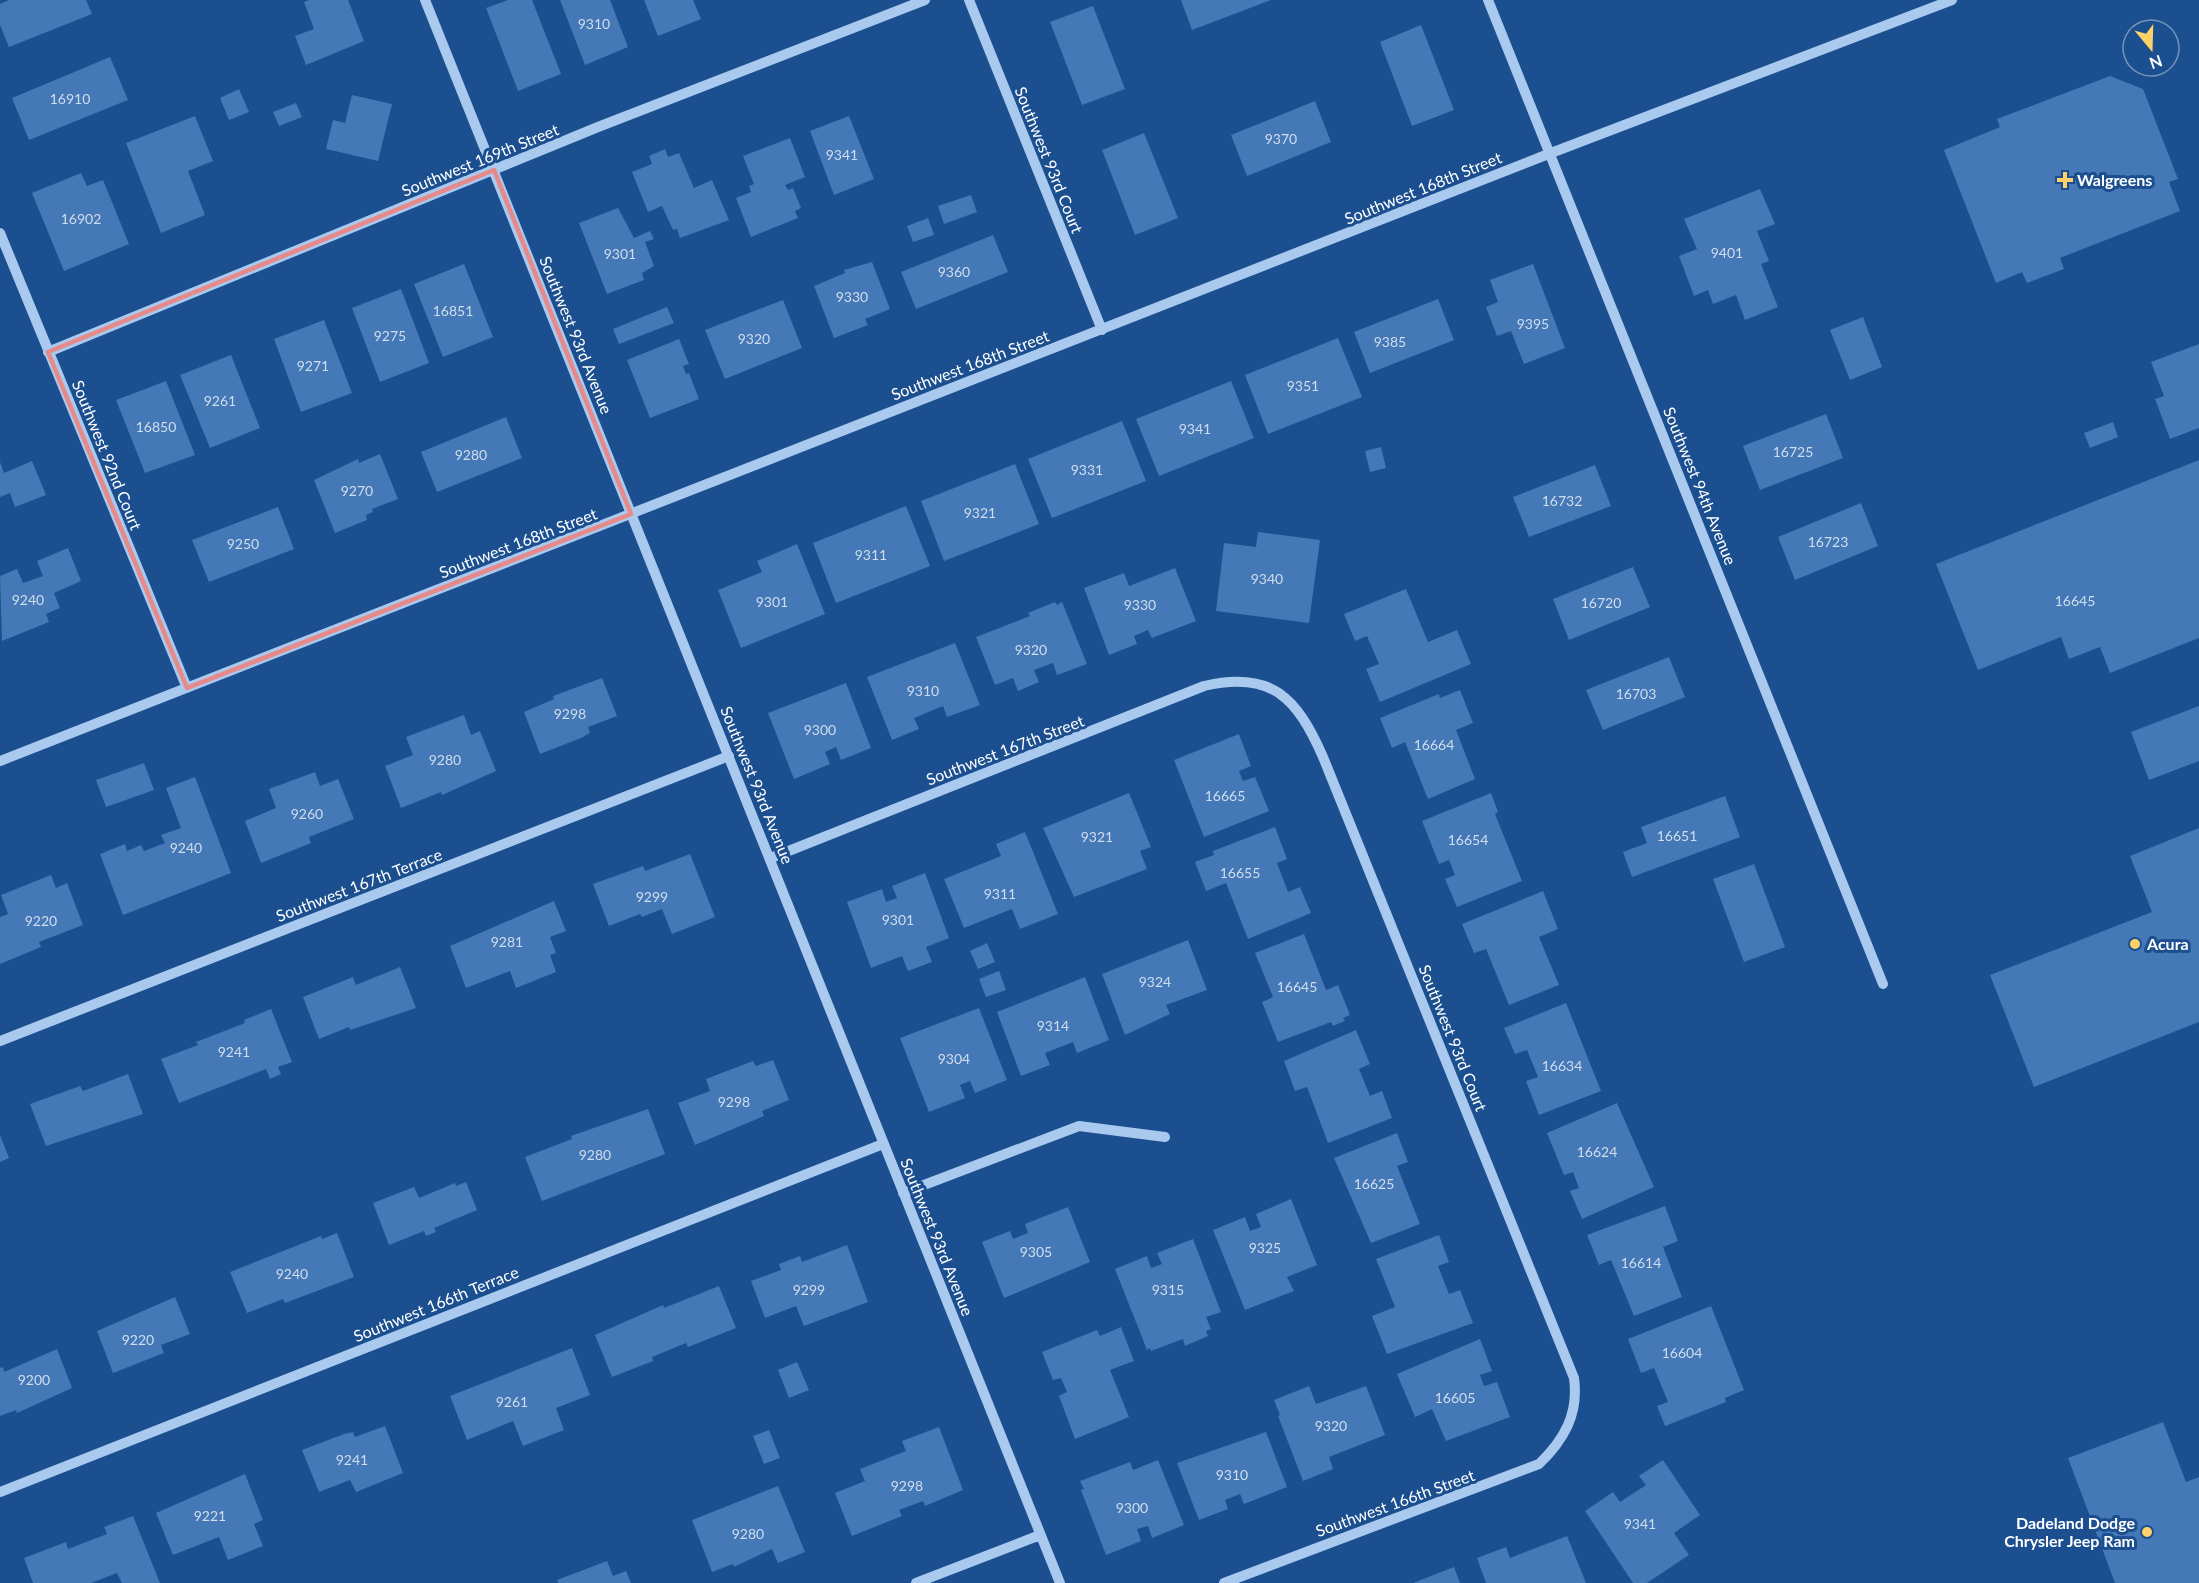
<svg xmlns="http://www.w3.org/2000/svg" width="2199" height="1583" font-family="Lato,sans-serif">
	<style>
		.building { fill: #4478b7 }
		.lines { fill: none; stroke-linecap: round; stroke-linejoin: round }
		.minor { stroke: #a9c9ee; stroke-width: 10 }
		.marked { fill: none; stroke: #e88989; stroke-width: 4.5; stroke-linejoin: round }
		.poi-dot { fill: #ffd166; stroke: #1b4f8f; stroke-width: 2 }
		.labels { text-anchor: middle; stroke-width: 6; stroke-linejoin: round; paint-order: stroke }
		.number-label { font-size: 14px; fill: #d0dded }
		.street-label { font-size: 16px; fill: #fff; stroke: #1b4f8f }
		.poi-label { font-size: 16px; font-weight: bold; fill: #fff; stroke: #1b4f8f; text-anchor: start }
	</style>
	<rect width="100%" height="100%" fill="#1b4f8f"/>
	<path class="building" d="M9,0H86L92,14L9,47L0,25V4Z
		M309,0H348L364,41L306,65L295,36L314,29L304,2Z
		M508,0H532L561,74L518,91L486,8Z
		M560,0H610L628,47L585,65Z
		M644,0H693L701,19L658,36Z
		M1181,0H1271L1192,30Z
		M1093,6L1125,89L1082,105L1050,22Z
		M1421,25L1454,110L1412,126L1380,42Z
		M110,57L128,100L29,140L12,98Z
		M2110,76L2143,89L2178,179L2169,182L2180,211L2060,258L2064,269L2027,283L2022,272L1996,283L1944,150L2000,127L1997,119Z
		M239,89L249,112L229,120L220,98Z
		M352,95L392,104L378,161L326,149L333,120L345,123Z
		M1315,101L1331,142L1247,176L1231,135Z
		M296,103L302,117L279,126L273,112Z
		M195,116L213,161L188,171L205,215L161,233L126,143Z
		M849,116L874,179L834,195L810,131Z
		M1144,133L1178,218L1135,235L1102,150Z
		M790,138L805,177L785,185L788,190L793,188L801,208L795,211L798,218L751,237L736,198L751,192L749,186L754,184L743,156Z
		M665,149L668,157L679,153L694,188L712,180L729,220L680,238L677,229L673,230L662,206L648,212L632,172L652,164L649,156Z
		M81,173L87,186L103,180L129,244L64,271L32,193Z
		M1760,189L1775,224L1757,231L1769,261L1761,264L1778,307L1745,320L1736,295L1713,304L1708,290L1694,296L1679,256L1697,249L1684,219Z
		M971,195L977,212L944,224L938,206Z
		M618,208L634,238L650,231L654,239L645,242L654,266L642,273L644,280L607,294L579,223Z
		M928,218L934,235L913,242L907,226Z
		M993,235L1008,272L916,309L901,272Z
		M872,262L890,309L865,319L868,325L834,338L814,286L845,273L844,270Z
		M464,264L493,337L443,357L414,284Z
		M1533,264L1565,348L1524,364L1511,331L1497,336L1486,307L1498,302L1490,280Z
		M401,289L429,363L380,382L352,308Z
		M1438,299L1454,340L1370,373L1354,332Z
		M783,300L802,348L725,379L705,330Z
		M667,307L674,323L619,344L613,329Z
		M1863,317L1882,367L1850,380L1830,330Z
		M324,320L352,393L301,412L274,339Z
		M1338,338L1362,397L1268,434L1245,375Z
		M679,339L689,364L683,366L686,374L689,373L699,399L650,418L627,360Z
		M2199,344V428L2170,439L2155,399L2164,396L2151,362Z
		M231,355L260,428L210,448L180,375Z
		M166,381L195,455L145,473L116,400Z
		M1231,381L1254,438L1159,476L1136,419Z
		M1826,414L1843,458L1760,490L1743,446Z
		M506,417L522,458L437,492L421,452Z
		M1122,421L1146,481L1052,518L1028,459Z
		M2113,422L2118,437L2090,448L2084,433Z
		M1381,447L1386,468L1370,472L1365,451Z
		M380,454L398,499L372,509L373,512L366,515L367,520L335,533L314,480L358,459L359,463Z
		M2199,460V638L2110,673L2100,647L2069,659L2061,637L1978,670L1936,564Z
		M32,461L46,495L15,507L10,493L0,497V462L4,473Z
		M1015,464L1039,524L944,561L921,501Z
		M1595,465L1611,506L1529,537L1513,497Z
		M1861,503L1878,546L1795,580L1778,537Z
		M906,506L930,566L836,603L813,543Z
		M278,507L294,549L209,582L192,540Z
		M1258,532L1320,540L1309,623L1216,611L1224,543L1256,547Z
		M797,544L825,614L741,648L718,590L762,572L757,561Z
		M68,548L81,581L54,593L60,608L46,614L49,622L2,641L0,576L17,569L23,583L43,576L37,561Z
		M1633,567L1650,607L1569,640L1553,599Z
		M1175,568L1196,621L1152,638L1148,630L1134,636L1137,644L1109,655L1084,588L1124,573L1129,586Z
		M1406,589L1428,642L1457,630L1471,664L1380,702L1366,669L1379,664L1367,636L1355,641L1344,614Z
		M1055,602L1057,605L1062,602L1087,664L1057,675L1053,663L1034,670L1039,682L1018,691L1013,678L995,685L976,637L1030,616L1028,613Z
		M955,643L980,705L947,717L943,706L914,718L919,729L892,740L867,677Z
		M1669,657L1685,697L1603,730L1586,690Z
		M602,678L617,716L588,727L590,733L581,738L540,754L524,712L554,699L553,696Z
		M846,683L871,748L841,760L836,747L825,752L830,764L794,779L768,713Z
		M1460,690L1473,723L1456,730L1475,779L1428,799L1405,742L1392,748L1380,718L1439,694L1440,698Z
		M2199,706V761L2149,780L2131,732Z
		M464,715L471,735L480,731L496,771L442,795L441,792L401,808L385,766L413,755L406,737Z
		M1239,734L1251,766L1239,771L1243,781L1255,777L1269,811L1204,837L1174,760Z
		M144,763L154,790L106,807L96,780Z
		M315,772L320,786L338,779L354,819L309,837L311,843L261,863L245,821L276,808L269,789Z
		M195,777L231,873L123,915L100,854L125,844L127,851L141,845L144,851L165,843L161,835L181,828L166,788Z
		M1129,793L1151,847L1140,851L1147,869L1074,897L1043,828Z
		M1491,793L1498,812L1495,814L1522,881L1457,907L1445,879L1455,875L1449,860L1439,864L1422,821Z
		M1725,796L1740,837L1632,877L1623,852L1647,843L1641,827Z
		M1275,827L1287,859L1277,863L1288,892L1300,887L1311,913L1248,939L1226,883L1206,891L1195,862L1214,855L1213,851Z
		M2199,828V1022L2034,1087L1990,975L2152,912L2130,856Z
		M1025,832L1058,914L1020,929L1012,909L964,928L944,879L1001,856L996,844Z
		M690,854L715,917L672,934L662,909L642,917L640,914L609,926L593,884L643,866L645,871Z
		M1754,864L1785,947L1744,962L1713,879Z
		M925,873L949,938L926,947L932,962L908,971L902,956L871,968L847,902L882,889L886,902L897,898L892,886Z
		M51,875L56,888L67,883L83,925L39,942L41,947L0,964V917L8,914L1,895Z
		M1543,891L1558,929L1539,937L1559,985L1509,1005L1486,949L1474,953L1462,924Z
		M554,901L566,931L550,937L556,953L550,955L556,972L516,988L510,971L466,988L450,946Z
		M1304,934L1326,990L1338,985L1350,1015L1343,1018L1345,1021L1333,1026L1331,1022L1278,1042L1262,1002L1273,997L1255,953Z
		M1188,940L1207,990L1166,1005L1170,1014L1125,1035L1102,974Z
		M987,943L995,962L978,969L970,951Z
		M400,967L416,1008L350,1030L349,1027L319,1039L303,997L353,977L356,985Z
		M999,971L1006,990L986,997L979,979Z
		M1085,977L1109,1040L1077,1053L1073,1042L1045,1053L1050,1065L1021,1076L997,1012Z
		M1566,1003L1601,1091L1539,1115L1526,1081L1538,1077L1527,1050L1515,1054L1504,1028Z
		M979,1008L1007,1080L975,1093L970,1081L960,1085L965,1098L929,1112L900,1038Z
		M271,1009L292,1062L278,1067L281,1074L270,1079L266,1069L179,1103L161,1059L198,1045L196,1042L245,1023L244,1020Z
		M1356,1030L1370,1064L1359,1069L1370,1096L1382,1091L1392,1118L1328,1143L1307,1087L1295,1091L1284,1061Z
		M773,1060L789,1100L762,1111L764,1116L695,1145L678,1103L710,1091L706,1079L753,1061L756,1066Z
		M128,1074L143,1114L46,1146L30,1104L80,1086L83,1091Z
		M1617,1103L1654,1187L1582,1219L1570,1191L1579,1188L1573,1172L1564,1175L1547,1133Z
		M648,1109L665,1154L542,1201L525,1157L572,1139L571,1136Z
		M1397,1133L1408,1162L1397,1166L1420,1224L1371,1243L1334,1158Z
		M0,1135L9,1158L0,1162Z
		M466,1182L477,1210L434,1228L436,1232L426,1236L424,1231L389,1245L373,1203L414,1187L419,1198L455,1183L456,1186Z
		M1291,1199L1317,1265L1287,1277L1294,1291L1245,1310L1213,1230L1245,1217L1250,1231L1261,1227L1256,1214Z
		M1665,1206L1678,1241L1663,1247L1682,1297L1634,1316L1611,1260L1599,1265L1587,1235Z
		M1068,1207L1090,1262L1004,1298L982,1242L1010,1231L1013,1239L1028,1233L1025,1224Z
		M337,1233L354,1277L285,1303L283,1299L247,1313L230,1272L321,1236L322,1239Z
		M1439,1235L1449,1262L1438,1266L1449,1294L1460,1290L1473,1323L1387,1354L1372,1316L1395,1307L1376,1259Z
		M1193,1239L1221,1312L1206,1317L1211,1329L1206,1331L1208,1336L1185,1346L1183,1339L1151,1351L1150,1348L1147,1350L1115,1269L1147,1256L1151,1268L1162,1264L1157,1253Z
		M847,1245L868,1302L804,1326L796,1306L765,1318L751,1281L781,1270L779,1264L800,1256L802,1262Z
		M719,1286L736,1328L688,1347L686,1343L652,1357L653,1361L612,1377L595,1335L663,1305L664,1308Z
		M175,1297L190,1334L161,1345L164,1353L113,1373L97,1331Z
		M1711,1306L1744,1390L1725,1398L1726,1402L1665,1426L1657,1406L1668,1402L1654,1368L1641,1373L1628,1339Z
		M1121,1327L1134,1361L1110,1370L1129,1417L1075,1439L1059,1396L1067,1392L1061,1378L1053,1380L1042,1352L1097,1330L1100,1336Z
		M1480,1339L1492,1371L1480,1375L1484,1386L1497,1382L1510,1417L1446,1441L1432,1409L1415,1417L1397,1374Z
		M572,1348L590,1395L556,1408L564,1430L523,1446L513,1421L467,1440L450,1396Z
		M57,1349L72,1388L17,1413L16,1410L0,1416V1368L3,1367L4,1372Z
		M797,1362L809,1390L789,1398L778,1370Z
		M1309,1386L1316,1404L1366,1386L1385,1435L1329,1457L1333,1469L1303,1481L1278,1416L1280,1415L1274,1400Z
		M2163,1422L2186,1482L2199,1477V1583H2115L2068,1458Z
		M385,1426L403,1473L356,1492L350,1480L319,1492L302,1450L344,1434L353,1432L355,1437Z
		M939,1427L963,1490L925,1506L923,1501L899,1510L902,1516L852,1536L835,1493L865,1481L860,1469L906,1451L902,1441Z
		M769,1430L780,1458L764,1464L753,1436Z
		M1266,1432L1287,1487L1244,1504L1240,1494L1225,1500L1228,1509L1199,1520L1177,1463Z
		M1158,1460L1184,1525L1152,1538L1148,1526L1137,1529L1141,1541L1106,1555L1081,1490L1084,1489L1080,1481L1130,1462L1133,1470Z
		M1663,1460L1700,1515L1674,1533L1689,1555L1647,1583H1633L1585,1511L1613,1492L1620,1502L1646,1485L1639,1476Z
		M245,1474L263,1520L254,1524L263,1546L228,1560L219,1537L173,1555L156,1513Z
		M778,1486L805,1552L778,1563L772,1549L734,1567L733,1564L712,1572L692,1520Z
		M133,1516L160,1583H122L117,1573L91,1583H33L24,1558L66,1542L68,1549L107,1534L104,1527Z
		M1567,1536L1586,1583H1486L1477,1558L1506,1547L1510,1558Z
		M607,1561L613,1576L626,1571L631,1583H558L557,1580Z
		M1454,1567L1460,1583H1413Z"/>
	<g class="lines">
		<path class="minor" d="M425,0L1060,1583
			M969,0L1102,330
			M1488,0L1883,984
			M0,233L187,688
			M48,352L598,127L925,0
			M0,761L1551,153L1952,0
			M771,858L1204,686C1272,670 1297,698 1323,757L1574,1378C1579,1414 1564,1440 1539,1464L1224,1583
			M0,1041L729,756
			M903,1193L1079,1126L1165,1137
			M0,1492L883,1144
			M916,1583L1040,1535"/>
	</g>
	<path class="marked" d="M494,170L631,514L187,688L48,352Z"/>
	<g class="poi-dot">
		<path d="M2062 171h6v6h6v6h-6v6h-6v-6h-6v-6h6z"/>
		<circle cx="2135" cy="944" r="6"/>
		<circle cx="2147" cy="1532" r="6"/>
	</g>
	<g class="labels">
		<g class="number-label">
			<text x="594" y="29">9310</text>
			<text x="70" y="104">16910</text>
			<text x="1281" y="144">9370</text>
			<text x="842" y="160">9341</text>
			<text x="81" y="224">16902</text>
			<text x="1727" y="258">9401</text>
			<text x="620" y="259">9301</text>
			<text x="954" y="277">9360</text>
			<text x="852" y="302">9330</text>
			<text x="453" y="316">16851</text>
			<text x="1533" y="329">9395</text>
			<text x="390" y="341">9275</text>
			<text x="754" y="344">9320</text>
			<text x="1390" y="347">9385</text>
			<text x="313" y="371">9271</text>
			<text x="1303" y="391">9351</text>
			<text x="220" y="406">9261</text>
			<text x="156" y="432">16850</text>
			<text x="1195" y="434">9341</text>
			<text x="1793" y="457">16725</text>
			<text x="471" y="460">9280</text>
			<text x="1087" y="475">9331</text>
			<text x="357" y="496">9270</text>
			<text x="1562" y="506">16732</text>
			<text x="980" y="518">9321</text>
			<text x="1828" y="547">16723</text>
			<text x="243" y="549">9250</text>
			<text x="871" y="560">9311</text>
			<text x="1267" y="584">9340</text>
			<text x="28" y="605">9240</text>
			<text x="2075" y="606">16645</text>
			<text x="772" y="607">9301</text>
			<text x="1601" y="608">16720</text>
			<text x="1140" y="610">9330</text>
			<text x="1031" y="655">9320</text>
			<text x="923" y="696">9310</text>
			<text x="1636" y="699">16703</text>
			<text x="570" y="719">9298</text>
			<text x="820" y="735">9300</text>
			<text x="1434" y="750">16664</text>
			<text x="445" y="765">9280</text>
			<text x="1225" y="801">16665</text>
			<text x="307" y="819">9260</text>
			<text x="1677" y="841">16651</text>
			<text x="1097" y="842">9321</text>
			<text x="1468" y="845">16654</text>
			<text x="186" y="853">9240</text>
			<text x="1240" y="878">16655</text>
			<text x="1000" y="899">9311</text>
			<text x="652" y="902">9299</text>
			<text x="898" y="925">9301</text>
			<text x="41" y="926">9220</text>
			<text x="507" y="947">9281</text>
			<text x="1155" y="987">9324</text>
			<text x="1297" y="992">16645</text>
			<text x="1053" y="1031">9314</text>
			<text x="234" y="1057">9241</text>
			<text x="954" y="1064">9304</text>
			<text x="1562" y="1071">16634</text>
			<text x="734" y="1107">9298</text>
			<text x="1597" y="1157">16624</text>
			<text x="595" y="1160">9280</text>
			<text x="1374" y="1189">16625</text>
			<text x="1265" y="1253">9325</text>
			<text x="1036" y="1257">9305</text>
			<text x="1641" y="1268">16614</text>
			<text x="292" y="1279">9240</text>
			<text x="809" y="1295">9299</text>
			<text x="1168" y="1295">9315</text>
			<text x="138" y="1345">9220</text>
			<text x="1682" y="1358">16604</text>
			<text x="34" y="1385">9200</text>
			<text x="1455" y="1403">16605</text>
			<text x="512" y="1407">9261</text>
			<text x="1331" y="1431">9320</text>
			<text x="352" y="1465">9241</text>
			<text x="1232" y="1480">9310</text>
			<text x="907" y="1491">9298</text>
			<text x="1132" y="1513">9300</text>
			<text x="210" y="1521">9221</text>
			<text x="1640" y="1529">9341</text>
			<text x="748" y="1539">9280</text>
		</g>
		<g class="street-label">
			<text transform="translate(480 160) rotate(-22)" y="6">Southwest 169th Street</text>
			<text transform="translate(1049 160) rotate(68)" y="6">Southwest 93rd Court</text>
			<text transform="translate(1423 188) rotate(-22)" y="6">Southwest 168th Street</text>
			<text transform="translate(576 335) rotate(68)" y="6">Southwest 93rd Avenue</text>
			<text transform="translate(970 365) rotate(-21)" y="6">Southwest 168th Street</text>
			<text transform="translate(107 455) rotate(68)" y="6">Southwest 92nd Court</text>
			<text transform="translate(1700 486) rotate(68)" y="6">Southwest 94th Avenue</text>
			<text transform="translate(518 543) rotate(-21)" y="6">Southwest 168th Street</text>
			<text transform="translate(1005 750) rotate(-21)" y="6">Southwest 167th Street</text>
			<text transform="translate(757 785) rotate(68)" y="6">Southwest 93rd Avenue</text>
			<text transform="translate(359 885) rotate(-21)" y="6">Southwest 167th Terrace</text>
			<text transform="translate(1453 1038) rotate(68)" y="6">Southwest 93rd Court</text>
			<text transform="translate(937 1237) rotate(68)" y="6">Southwest 93rd Avenue</text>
			<text transform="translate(436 1304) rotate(-22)" y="6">Southwest 166th Terrace</text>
			<text transform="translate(1395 1503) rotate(-20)" y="6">Southwest 166th Street</text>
		</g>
		<g class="poi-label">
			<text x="2077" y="186">Walgreens</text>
			<text x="2147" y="950">Acura</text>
			<text x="2135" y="1529" text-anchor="end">Dadeland Dodge<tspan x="2135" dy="18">Chrysler Jeep Ram</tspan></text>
		</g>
	</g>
	<g transform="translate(2151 48) rotate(161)"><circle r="28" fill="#1b4f8f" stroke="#7695bc" stroke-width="1.5"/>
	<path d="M0-4.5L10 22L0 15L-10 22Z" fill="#ffd166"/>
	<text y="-9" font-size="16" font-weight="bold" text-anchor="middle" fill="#ffffff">N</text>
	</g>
</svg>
